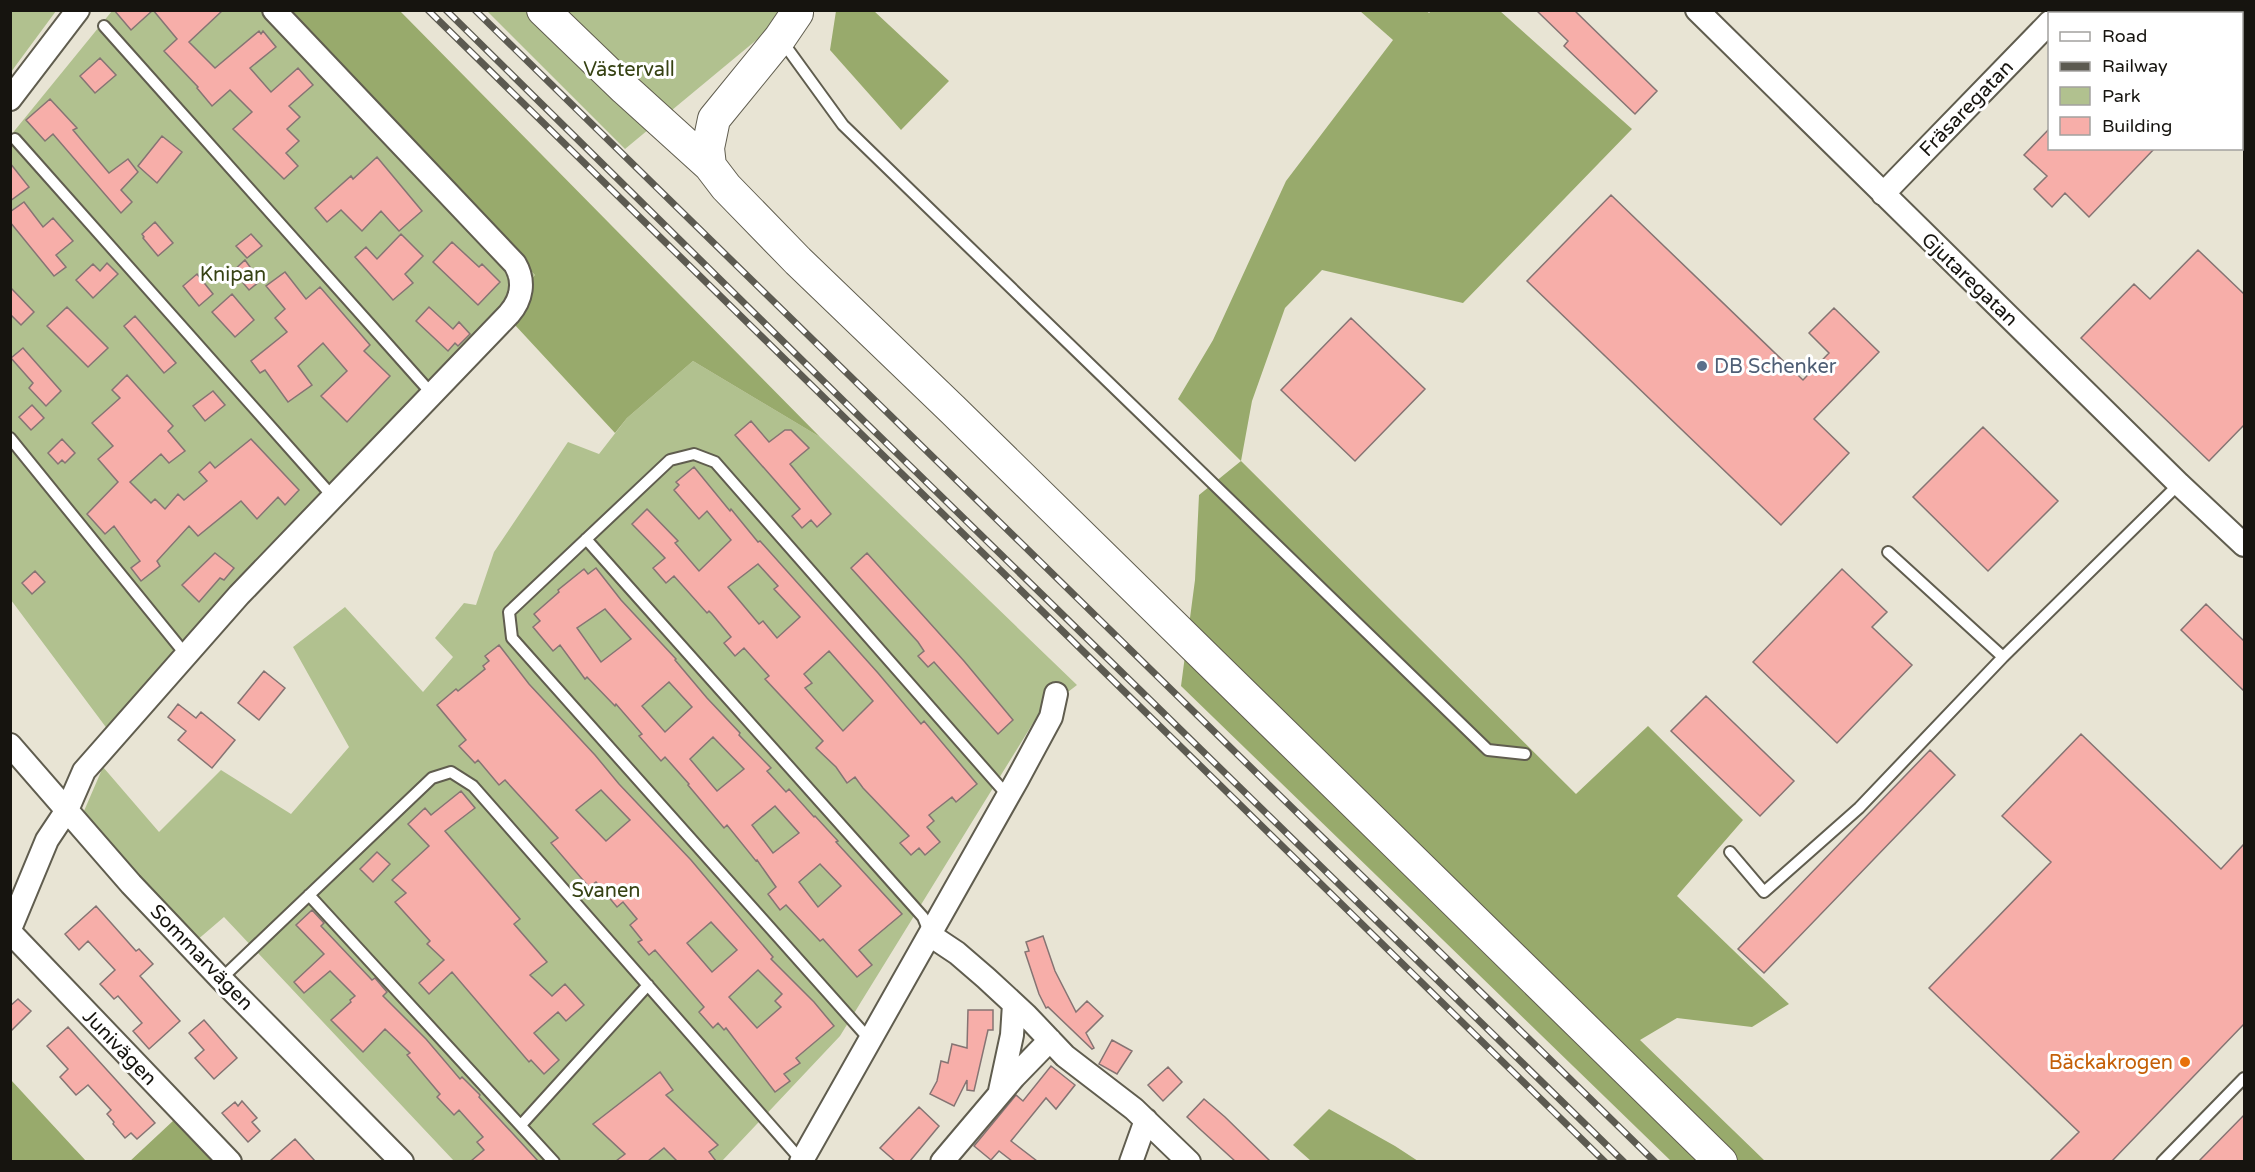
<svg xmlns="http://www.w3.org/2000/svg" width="2255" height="1172" font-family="'Varela Round',sans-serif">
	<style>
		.green { fill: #b1c18f }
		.forest { fill: #98aa6c }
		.building { fill: #f7aea9; stroke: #857473; stroke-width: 1.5; fill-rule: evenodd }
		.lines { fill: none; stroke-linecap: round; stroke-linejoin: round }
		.lane-casing { stroke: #605d4f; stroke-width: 14 }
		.street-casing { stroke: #605d4f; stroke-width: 26 }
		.secondary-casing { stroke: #605d4f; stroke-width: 34 }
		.lane { stroke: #fff; stroke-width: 10 }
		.street { stroke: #fff; stroke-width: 22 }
		.secondary { stroke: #fff; stroke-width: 32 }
		.rail-casing { stroke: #5c5a51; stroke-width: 7 }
		.rail { stroke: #fff; stroke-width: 4.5; stroke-dasharray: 14; stroke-linecap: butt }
		.service-dot { fill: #5c6f8a; stroke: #fff; stroke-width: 2 }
		.food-dot { fill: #e8710a; stroke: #fff; stroke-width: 2 }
		.labels { text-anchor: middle; stroke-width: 6; stroke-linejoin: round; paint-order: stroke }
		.park-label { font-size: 20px; fill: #364213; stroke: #fff }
		.street-label { font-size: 20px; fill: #16140f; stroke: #fff }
		.service-label { font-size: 20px; fill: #4e5e75; stroke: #fff; text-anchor: start }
		.food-label { font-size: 20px; fill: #c56008; stroke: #fff; text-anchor: end }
	</style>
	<rect width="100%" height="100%" fill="#e8e4d4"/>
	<path class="green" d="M11,10L56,11L11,72L10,11Z
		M112,11H291L535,275L111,734L11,600V135Z
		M487,11H782L777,23L625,149Z
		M693,361L820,437L1077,685L1038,715L840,1036L722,1161H454L224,917L196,941L142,884L84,811L103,767L159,832L221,770L291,814L349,747L293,647L345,607L423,692L453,657L435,638L464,603L476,605L494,552L568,442L599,454L627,418Z"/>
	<path class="forest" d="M1426,10L1429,13L1432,10L1500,11L1632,129L1463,303L1322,270L1285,308L1252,401L1241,461L1576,794L1648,726L1743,820L1677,896L1789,1004L1752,1027L1677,1018L1640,1040L1765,1161H1671L1181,686L1195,580L1199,495L1241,461L1178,399L1213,340L1286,181L1393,40L1360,11Z
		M291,11H400L820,437L693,361L627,418L615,433L502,311L535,275Z
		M836,11H874L949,81L901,130L830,50Z
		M11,1080L86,1161H11Z
		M1329,1109L1395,1146L1418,1161H1311L1293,1145Z
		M174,1120L213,1161L129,1162Z"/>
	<path class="building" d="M114,10H153L131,30Z
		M153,10H223L189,42L215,68L259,31L261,34L263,31L276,47L250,68L271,92L298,68L313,85L289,106L300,117L287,129L299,141L286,153L298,166L284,179L233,129L252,112L230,90L212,106L197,88L198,87L164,51L177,39Z
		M1536,10H1574L1657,91L1635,114L1564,46L1568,41Z
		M100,58L116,75L95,93L80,76Z
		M50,99L77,128L73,130L109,173L128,159L138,172L121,190L132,202L121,213L53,134L45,141L26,120Z
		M2049,129V148H2155L2089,217L2065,193L2052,207L2034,189L2047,176L2024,155Z
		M162,136L182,152L157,183L138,166Z
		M377,157L422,211L399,231L381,211L362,231L341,210L327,222L315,208L351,176L353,179Z
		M10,163L29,187L10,201Z
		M1611,195L1803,380L1829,353L1809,333L1834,308L1879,352L1814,419L1849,453L1781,525L1527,281Z
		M24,202L43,227L53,218L73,241L56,255L66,267L54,276L10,222V212Z
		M155,222L173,243L158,256L143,238L144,237L142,234Z
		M251,234L262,246L247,258L236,246Z
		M401,234L423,256L405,274L413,283L393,300L355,257L366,247L377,259Z
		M452,242L479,267L482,264L500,282L478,305L433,262Z
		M2198,250L2244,294V425L2209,461L2081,338L2134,284L2150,299Z
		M245,260L260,281L249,290L233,271Z
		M107,263L118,274L93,298L76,280L93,264L100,271Z
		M285,272L306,299L320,287L370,345L364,351L390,376L347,422L321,396L347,371L323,343L298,366L312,385L288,402L265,370L260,373L251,361L287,332L275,318L285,309L266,286Z
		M197,274L213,294L199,306L183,286Z
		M10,287L34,312L21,325L10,314Z
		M232,294L254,320L235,337L212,312Z
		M67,307L108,348L88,367L47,326Z
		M429,307L453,329L459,322L470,334L458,346L455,343L448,351L416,321Z
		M135,316L176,363L164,373L124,326Z
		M1351,318L1425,389L1355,461L1281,390Z
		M23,348L61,391L46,406L29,388L33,383L11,358Z
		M127,375L173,426L168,431L185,451L169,463L161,454L130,482L151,503L155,499L165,509L178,494L184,500L207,481L199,472L210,462L215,468L251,439L299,490L285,505L278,497L257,519L241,501L198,536L189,526L157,561L160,566L141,581L131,568L140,561L114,526L105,534L87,514L118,482L98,459L113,446L92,423L120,398L112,390Z
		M213,391L225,405L205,421L193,406Z
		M32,405L44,418L31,430L19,417Z
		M751,421L769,442L785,430H791L809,448L790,464L831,514L817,527L811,520L802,528L792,516L800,509L735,435Z
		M1983,427L2058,501L1988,571L1913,497Z
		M62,439L75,453L65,463L62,460L58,464L48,453Z
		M694,467L730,511L731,509L758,542L760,541L878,673L921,724L924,721L977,784L956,802L952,797L929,815L934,821L927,827L940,842L925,855L919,848L911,855L900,843L909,836L863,788L855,777L847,783L836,767L816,748L823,741L765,679L769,676L744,648L735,656L724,643L731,637L712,614L709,611L707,613L674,576L666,583L653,568L665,558L632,524L647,509L678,541L675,543L699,571L731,540L707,511L699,519L674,490L679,485L676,482ZM758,564L778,586L774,589L800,617L777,638L763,621L759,624L728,587ZM829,651L873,701L843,731L805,688L812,683L804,674Z
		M215,553L234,568L224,580L220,578L199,602L182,585Z
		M867,553L964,661L1013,720L998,734L934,662L928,667L918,656L924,651L918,642L851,568Z
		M596,568L621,600L676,659L675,660L707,698L740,733L739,735L771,768L767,771L786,792L789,789L814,817L815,816L838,841L836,842L902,914L859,950L872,965L857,977L823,939L820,941L786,905L780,910L768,894L776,887L757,860L756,861L727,825L724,828L688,785L689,784L665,757L661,761L639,736L642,734L616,704L615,706L587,677L585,679L560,645L553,651L533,627L540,621L534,614L559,592L558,590L584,569L588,574ZM605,609L631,639L601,662L577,628ZM669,682L692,707L665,732L642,706ZM713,737L744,769L717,791L690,759ZM775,806L799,833L773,853L752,825ZM820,864L841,886L818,907L799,882Z
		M1842,569L1887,612L1872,627L1912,665L1837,743L1753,662Z
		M35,571L45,582L32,594L22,583Z
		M2206,604L2244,641V691L2181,630Z
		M499,645L529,684L595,755L619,784L691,860L773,957L771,959L814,1002L834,1026L796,1058L800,1063L784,1074L790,1081L775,1092L726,1028L724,1030L718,1023L713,1028L699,1012L704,1007L655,950L649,955L638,942L642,940L630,925L637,919L623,902L617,907L596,882L589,887L551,843L558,838L505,780L499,785L478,760L475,763L459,746L466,740L437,705L456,689L458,691L485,669L483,666L489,661L485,656ZM601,790L630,820L606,841L576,810ZM711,922L737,950L712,972L687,943ZM758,970L782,994L775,1001L781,1007L757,1028L729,997Z
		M264,671L285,688L259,720L238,703Z
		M1706,696L1794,781L1760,816L1671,731Z
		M178,704L196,718L201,712L235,740L212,768L178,740L186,731L168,717Z
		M2081,734L2221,869L2244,844V1024L2112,1161H2050L2079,1132L1929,988L2051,862L2002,816Z
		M1930,750L1955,775L1764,973L1738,949Z
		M461,791L475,808L445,831L520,919L514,924L547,962L530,975L552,996L565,984L584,1005L566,1021L558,1012L534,1033L559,1060L544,1074L531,1060L529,1062L452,972L429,994L419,983L444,960L427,944L430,941L395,902L406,893L392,880L429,846L408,824L425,808L431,815Z
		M377,852L390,864L373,882L360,869Z
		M96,906L136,951L139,949L153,964L140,976L180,1021L149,1049L133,1031L142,1023L118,996L114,999L100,984L115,970L88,941L79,950L65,934Z
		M312,910L324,923L321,926L372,980L375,978L387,992L383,996L426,1039L460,1079L462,1077L480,1095L479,1097L538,1161H471L484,1150L477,1142L483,1137L459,1110L454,1115L437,1097L440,1094L407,1055L410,1053L385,1029L363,1052L331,1020L351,1002L350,1000L355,996L330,971L304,993L294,982L324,954L296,925Z
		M1043,936L1055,971L1076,1012L1087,1001L1103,1016L1086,1033L1094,1048L1092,1049L1048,1007L1046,1008L1039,994L1025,952L1029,951L1026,942Z
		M18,999L31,1011L10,1032V1006Z
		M968,1010H993V1030H988L974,1091L967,1090V1080L954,1106L930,1094L937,1081L941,1061L948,1063L952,1044L967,1048Z
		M204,1020L237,1058L214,1079L195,1058L204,1050L189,1033Z
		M68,1027L155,1123L137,1139L131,1133L125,1138L113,1124L114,1122L107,1114L111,1110L88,1085L76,1095L60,1077L68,1069L47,1046Z
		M1112,1040L1132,1051L1117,1074L1099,1064Z
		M1051,1066L1075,1085L1056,1109L1046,1098L1011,1141L1037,1161H1012L999,1151L991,1160L974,1146L1016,1095L1023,1101Z
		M1168,1067L1182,1082L1163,1101L1148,1085Z
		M660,1072L673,1090L666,1095L718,1145L709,1152L716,1161H677L664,1148L648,1161H616L625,1154L593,1124Z
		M1204,1099L1225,1117L1270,1161H1235L1202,1131L1187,1117Z
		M242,1101L257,1118L252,1122L260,1131L248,1142L222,1113L235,1102L238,1106Z
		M919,1107L939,1126L910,1161H895L880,1148Z
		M2244,1115V1161H2199Z
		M295,1139L315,1161H270Z"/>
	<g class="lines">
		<defs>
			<path id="lane" d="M104,26L432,394
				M782,41L843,125L1488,750L1525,754
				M15,139L333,497
				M10,438L186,655
				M586,539L923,917L930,934
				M1888,552L2003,657
				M1730,852L1764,892L1859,808L2003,657L2179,484
				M309,895L554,1162
				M221,979L432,778L451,772L473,786L801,1160
				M870,1040L512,638L509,612L670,460L694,454L715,462L1008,796
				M521,1125L648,985
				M2162,1162L2244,1078"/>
			<path id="street" d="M1697,10L2179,484L2244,545
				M10,99L78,10
				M1883,194L2050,22
				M10,745L131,884L221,979L402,1162
				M10,929L47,840L67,810L84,771L239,595L509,314C522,299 525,281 515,264L274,10
				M10,932L230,1162
				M930,935L957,953L986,978L1026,1015L1065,1056L1134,1109L1189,1162
				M1000,1091L1012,1035L1014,1004
				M801,1162L1017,780L1051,717L1056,694
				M942,1162L1014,1077L1050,1040
				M1131,1162L1146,1120"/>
			<path id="secondary" d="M543,10L625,89L710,166
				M797,13L780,38L714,119L708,148L710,166L726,187L798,261L952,409L1721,1162"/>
		</defs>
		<use href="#lane" class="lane-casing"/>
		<use href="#street" class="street-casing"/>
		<use href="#secondary" class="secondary-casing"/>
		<use href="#lane" class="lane"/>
		<use href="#street" class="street"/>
		<use href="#secondary" class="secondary"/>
		<defs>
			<path id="rail" d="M428,10L1605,1162
				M446,10L867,424L1624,1162
				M475,10L1655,1162"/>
		</defs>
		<use href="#rail" class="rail-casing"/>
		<use href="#rail" class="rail"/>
	</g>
	<circle class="service-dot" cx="1702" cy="366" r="6"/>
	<circle class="food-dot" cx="2185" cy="1062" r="6"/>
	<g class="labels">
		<g class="park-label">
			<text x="629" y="76">Västervall</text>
			<text x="233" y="281">Knipan</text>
			<text x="606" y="897">Svanen</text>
		</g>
		<g class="street-label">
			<text transform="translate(1966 108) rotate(-46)" y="7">Fräsaregatan</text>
			<text transform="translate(1970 279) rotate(44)" y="7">Gjutaregatan</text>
			<text transform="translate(202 957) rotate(46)" y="7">Sommarvägen</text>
			<text transform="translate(120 1047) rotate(46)" y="7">Junivägen</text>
		</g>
		<g class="service-label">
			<text x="1714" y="373">DB Schenker</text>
		</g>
		<g class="food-label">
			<text x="2173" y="1069">Bäckakrogen</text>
		</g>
	</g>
	<rect width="2255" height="1172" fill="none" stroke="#16140f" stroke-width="24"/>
	<rect x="2048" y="12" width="195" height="138" fill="#ffffff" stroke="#a2a19f" stroke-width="1.5"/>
	<rect x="2060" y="32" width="30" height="9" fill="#ffffff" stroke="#a2a19f" stroke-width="1.5"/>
	<text x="2102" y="42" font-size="18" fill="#16140f">Road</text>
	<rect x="2060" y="62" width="30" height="9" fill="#5c5a51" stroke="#a2a19f" stroke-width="1.5"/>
	<text x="2102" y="72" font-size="18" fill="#16140f">Railway</text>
	<rect x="2060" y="87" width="30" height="18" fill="#b1c18f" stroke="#a2a19f" stroke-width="1.5"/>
	<text x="2102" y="102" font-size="18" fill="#16140f">Park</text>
	<rect x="2060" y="117" width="30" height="18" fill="#f7aea9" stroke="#a2a19f" stroke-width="1.5"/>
	<text x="2102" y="132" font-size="18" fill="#16140f">Building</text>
</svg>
